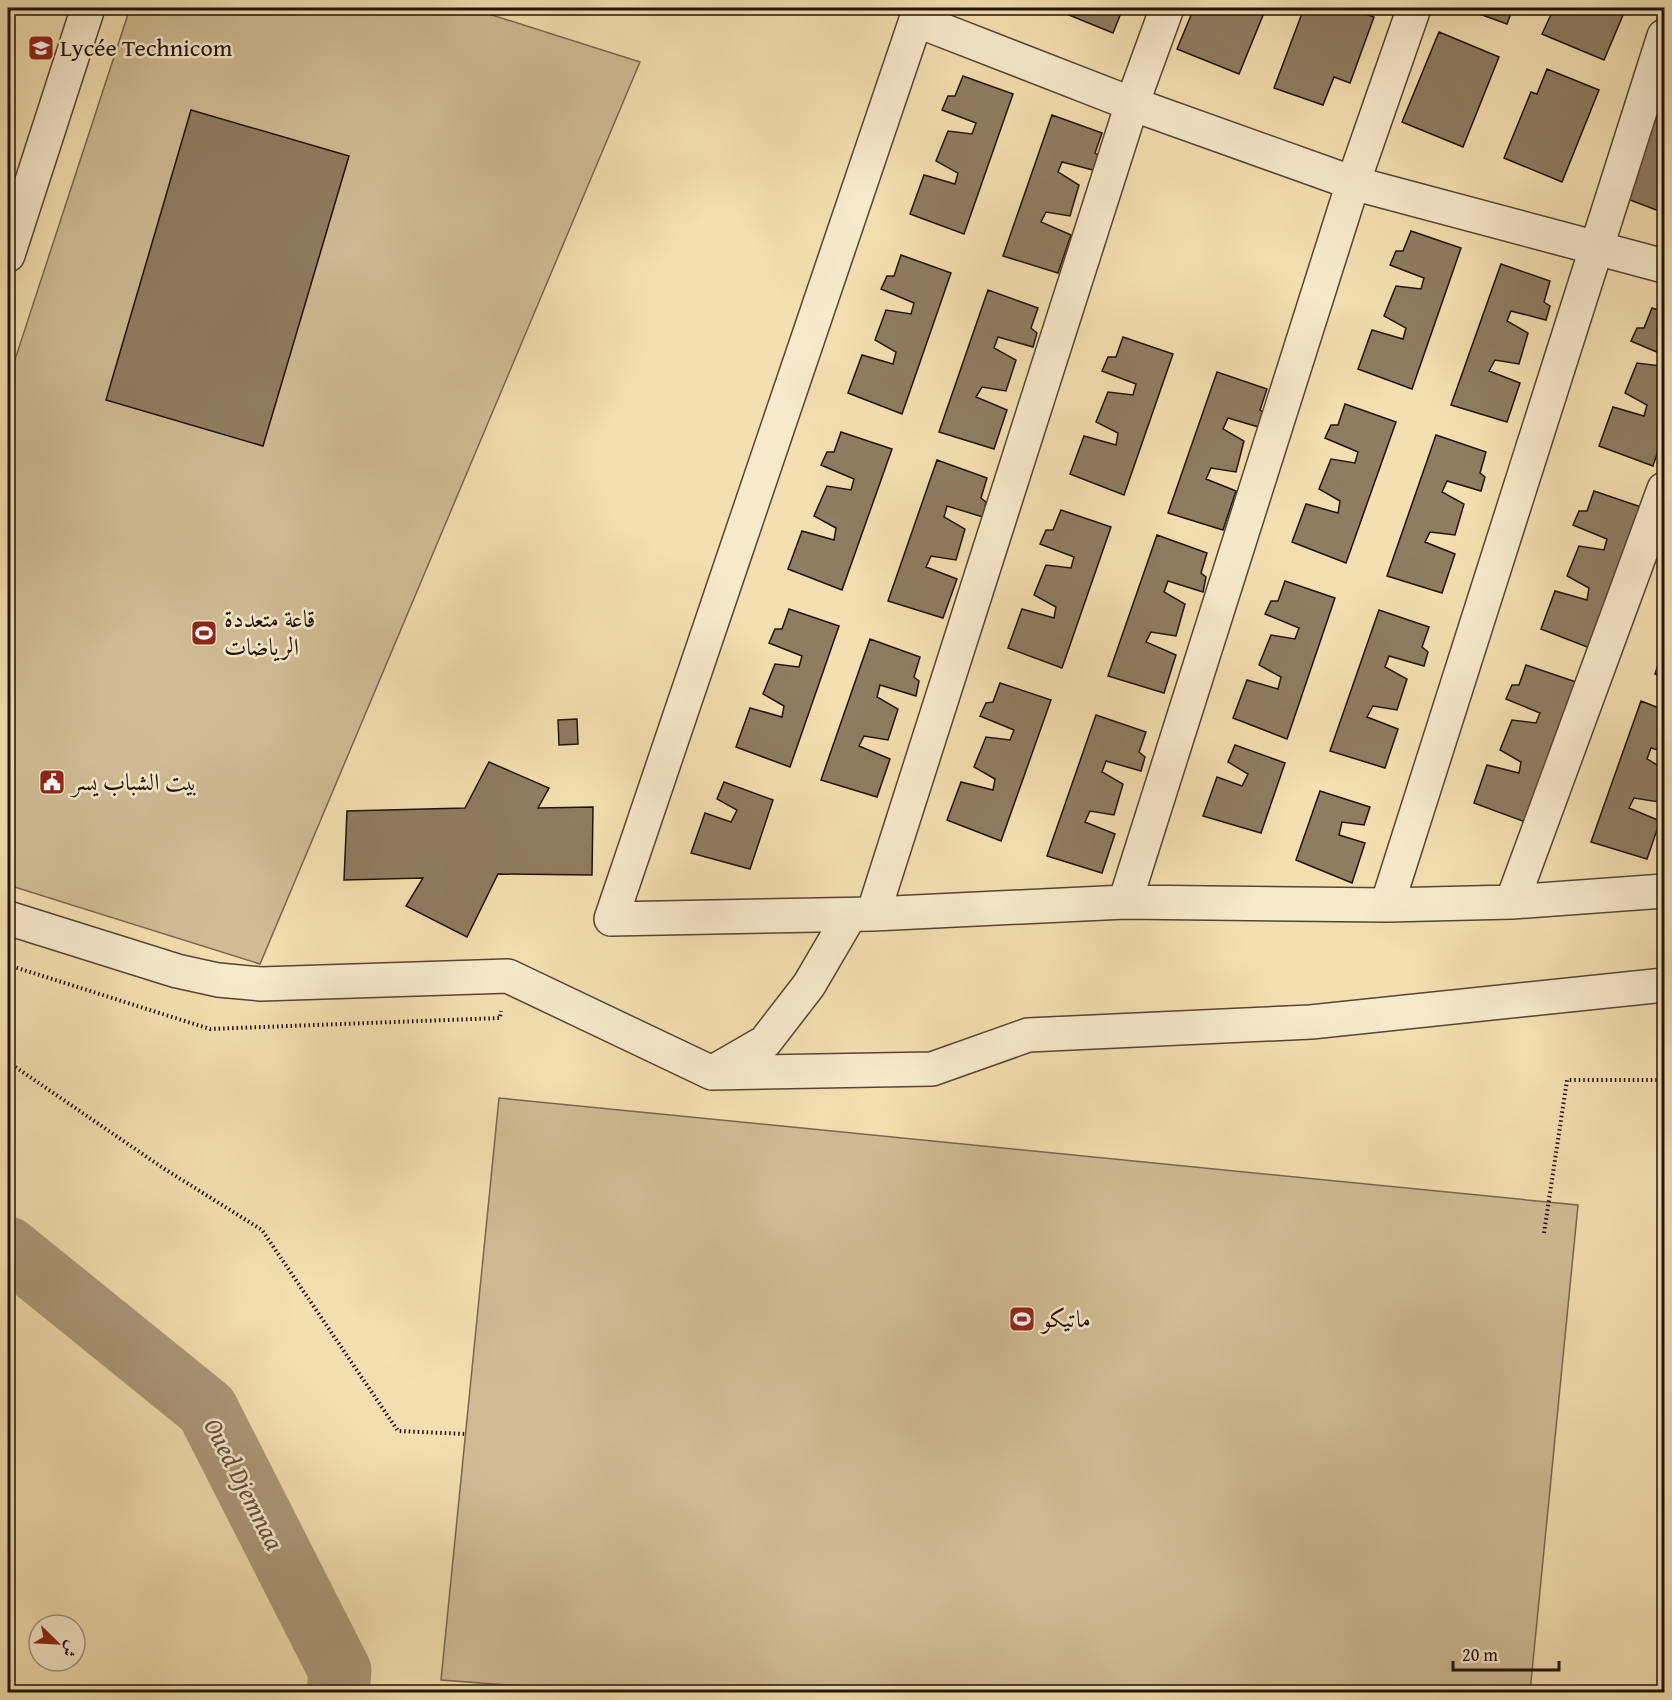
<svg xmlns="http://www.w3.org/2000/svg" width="1672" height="1700" font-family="'Gentium Book Plus',Amiri,serif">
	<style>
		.green { fill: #cfbc95; stroke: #786750; stroke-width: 1.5 }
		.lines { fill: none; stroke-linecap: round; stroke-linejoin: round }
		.river { stroke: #ac9979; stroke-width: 63 }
		.building { fill: #8e7d61; stroke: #21120b; stroke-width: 1.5 }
		.street-casing { stroke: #564534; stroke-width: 36 }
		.path { stroke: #21120b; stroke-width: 4; stroke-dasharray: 1.5 3; stroke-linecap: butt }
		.street { stroke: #f7eacc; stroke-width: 33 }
		.labels { text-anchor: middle; stroke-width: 5; stroke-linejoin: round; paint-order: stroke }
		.poi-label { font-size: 24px; fill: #21120b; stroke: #f7eacc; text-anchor: start }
		.water-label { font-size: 26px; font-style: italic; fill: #604f3c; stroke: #f7eacc }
	</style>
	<rect width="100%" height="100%" fill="#f3dfb1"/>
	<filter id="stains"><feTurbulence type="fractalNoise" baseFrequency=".00333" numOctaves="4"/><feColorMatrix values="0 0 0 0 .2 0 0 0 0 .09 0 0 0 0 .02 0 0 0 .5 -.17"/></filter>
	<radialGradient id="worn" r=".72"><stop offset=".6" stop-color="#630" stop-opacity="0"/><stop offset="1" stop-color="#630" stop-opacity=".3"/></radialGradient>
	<path class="green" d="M130,8H470L640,62L260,964L8,885V381Z
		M499,1098L1578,1205L1530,1692H600L441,1680Z"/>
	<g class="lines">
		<path class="river" d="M8,1248L207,1409L340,1671L338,1692"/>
	</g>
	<path class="building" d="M1052,8H1123L1113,33Z
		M1194,8H1266L1239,74L1177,49Z
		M1304,8H1355L1354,10L1374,17L1350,83L1334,77L1323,105L1274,88Z
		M1463,8H1513L1507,24Z
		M1554,8H1626L1604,60L1542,34Z
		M1439,32L1499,57L1463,147L1402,122Z
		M1547,69L1599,90L1562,182L1504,158L1531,92L1537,94Z
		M963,76L1013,94L964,234L910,214L924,175L955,184L958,173L936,161L948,131L972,134L976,123L942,110L948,96H955Z
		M1660,108L1664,109V213L1625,198Z
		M191,110L349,156L263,446L106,400Z
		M1052,115L1102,133L1095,153L1101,157L1097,171L1062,162L1058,172L1079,185L1070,216L1046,212L1041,222L1071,235L1058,273L1003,256Z
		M1411,231L1461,248L1412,389L1358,369L1372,330L1403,339L1406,328L1384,316L1396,286L1421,289L1424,278L1390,265L1396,251H1403Z
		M901,255L951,273L902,414L848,393L862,355L893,364L896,352L875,340L886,310L911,314L914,303L881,289L887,276H894Z
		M1501,264L1550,281L1544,302L1550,306L1546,320L1511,311L1507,321L1528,333L1519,364L1495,360L1489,371L1520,383L1507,422L1451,405Z
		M988,290L1038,308L1031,328L1037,333L1033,347L998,337L994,348L1016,360L1006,391L982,387L976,397L1007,410L994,449L939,432Z
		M1652,308L1664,312V355L1631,341L1637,328H1644Z
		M1123,337L1173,354L1124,495L1070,474L1084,436L1116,445L1118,433L1096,422L1108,392L1133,395L1136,384L1102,371L1108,357H1116Z
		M1664,357V433L1653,466L1599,446L1613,407L1644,416L1647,405L1625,393L1637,363L1661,366Z
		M1217,372L1267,389L1260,410L1266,414L1262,428L1228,418L1223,429L1244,441L1236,472L1211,468L1206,479L1236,491L1223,530L1168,513Z
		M1345,404L1396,422L1346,563L1292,542L1306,504L1338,513L1340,501L1319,489L1331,459L1355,463L1358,452L1325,438L1331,425H1338Z
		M841,432L892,449L842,590L788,569L802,531L834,540L836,528L814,516L827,486L851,490L854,479L821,465L827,452H834Z
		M1436,435L1486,452L1480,473L1485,477L1481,491L1447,481L1442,492L1464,504L1455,535L1430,532L1425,542L1455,554L1442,593L1387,576Z
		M937,460L987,478L981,498L986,502L983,517L947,506L944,517L965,529L956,560L931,556L926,567L957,579L943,618L888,601Z
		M1594,491L1644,508L1595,650L1541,629L1555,591L1587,600L1589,588L1567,576L1579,546L1604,550L1607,539L1573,525L1579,511H1587Z
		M1061,510L1111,527L1062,668L1008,648L1022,609L1054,618L1056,607L1034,595L1046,565L1071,568L1074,557L1040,544L1046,530H1053Z
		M1157,535L1207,553L1201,573L1206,577L1203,592L1168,581L1164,592L1185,604L1176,636L1151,632L1146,642L1176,655L1164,693L1108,676Z
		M1285,581L1335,598L1287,739L1233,718L1247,680L1278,689L1281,677L1259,665L1271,635L1295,639L1299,628L1265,614L1271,601H1278Z
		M789,609L839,626L790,767L736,747L750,708L782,717L784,706L763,694L775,664L799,667L802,656L769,643L775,629H782Z
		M1379,610L1429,627L1422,647L1428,652L1424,666L1389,656L1385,667L1407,679L1397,710L1373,706L1367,717L1398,729L1385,768L1330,751Z
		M870,639L920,657L914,677L919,681L916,696L880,685L877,697L898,709L888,740L864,736L859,746L890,759L877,797L821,780Z
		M1664,646V677L1655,674Z
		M1526,665L1576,682L1528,823L1474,803L1487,765L1519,773L1521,762L1500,750L1512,720L1536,723L1540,713L1506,699L1512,685H1519Z
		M1000,683L1051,700L1001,841L947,820L961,782L993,790L995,779L974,767L986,737L1010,740L1014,730L980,716L986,703L993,702Z
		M1641,701L1664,710V752L1651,748L1647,759L1664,769V782L1659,802L1634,798L1629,808L1660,821L1647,859L1591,842Z
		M1096,715L1146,732L1139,752L1145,757L1141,771L1106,761L1102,772L1123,784L1114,815L1090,811L1085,822L1115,834L1102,873L1047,856Z
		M577,719L578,744L559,745L558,720Z
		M1235,745L1285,763L1261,833L1203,816L1217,777L1242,786L1248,774L1228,762Z
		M489,762L549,788L538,808L593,807L592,875L498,874L467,937L406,906L423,878L344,880L347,811L465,808Z
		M724,782L773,800L750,869L691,853L705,813L731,822L737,810L717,799Z
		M1320,791L1370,807L1364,825L1342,822L1339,835L1365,843L1352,883L1296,860Z"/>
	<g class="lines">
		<defs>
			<path id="street" d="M920,8L611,919L873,914L1125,902L1387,905L1512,902L1664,489
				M916,20L1132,104L1353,183L1664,266
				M8,255L88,8
				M1125,902L1353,183L1414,8
				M1512,902L1664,891
				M1387,905L1664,36
				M873,914L1132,104L1167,8
				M8,918L177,971L218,980L261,984L508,976L712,1073L932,1069L1028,1035L1311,1022L1664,985
				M713,1072L765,1042L809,985L850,915"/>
		</defs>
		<use href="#street" class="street-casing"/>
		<path class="path" d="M8,965L210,1029L500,1018L501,1011
			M8,1062L163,1168L262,1230L398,1431L466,1434
			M1544,1233L1567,1080H1664"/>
		<use href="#street" class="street"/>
	</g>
	<defs>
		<symbol id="school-square" viewBox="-11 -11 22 22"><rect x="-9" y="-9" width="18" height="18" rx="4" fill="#8f2418" stroke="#f7eacc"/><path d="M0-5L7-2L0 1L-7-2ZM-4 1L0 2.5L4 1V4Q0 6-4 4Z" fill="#fff"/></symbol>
		<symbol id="stadium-square" viewBox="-11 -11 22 22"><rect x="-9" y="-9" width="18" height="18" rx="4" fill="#8f2418" stroke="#f7eacc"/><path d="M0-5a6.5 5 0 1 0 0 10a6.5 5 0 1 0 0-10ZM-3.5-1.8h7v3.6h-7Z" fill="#fff"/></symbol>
		<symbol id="civic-square" viewBox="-11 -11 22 22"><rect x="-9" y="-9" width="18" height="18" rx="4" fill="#8f2418" stroke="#f7eacc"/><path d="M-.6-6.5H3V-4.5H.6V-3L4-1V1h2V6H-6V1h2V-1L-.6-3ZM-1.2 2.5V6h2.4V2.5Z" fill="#fff"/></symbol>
	</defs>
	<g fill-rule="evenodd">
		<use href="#school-square" x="26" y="33" width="30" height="30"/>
		<use href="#stadium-square" x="189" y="618" width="30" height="30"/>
		<use href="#civic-square" x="37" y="767" width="30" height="30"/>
		<use href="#stadium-square" x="1007" y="1304" width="30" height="30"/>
	</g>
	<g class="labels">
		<g class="poi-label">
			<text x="60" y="56">Lycée Technicom</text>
			<text x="224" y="627">قاعة متعددة<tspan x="224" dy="28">الرياضات</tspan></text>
			<text x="72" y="790">بيت الشباب يسر</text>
			<text x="1042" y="1327">ماتيكو</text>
		</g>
		<g class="water-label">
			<text transform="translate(244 1484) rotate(63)" y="9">Oued Djemnaa</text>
		</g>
	</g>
	<rect width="1672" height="1700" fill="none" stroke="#f3dfb1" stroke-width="30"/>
	<rect x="9" y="9" width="1654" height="1682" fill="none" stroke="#21120b" stroke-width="3"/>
	<rect x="15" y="15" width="1642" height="1670" fill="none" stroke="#21120b" stroke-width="1.5"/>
	<g transform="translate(57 1643) rotate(114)"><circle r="28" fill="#f7eacc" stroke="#a1947f" stroke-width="1.5"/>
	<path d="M0-4.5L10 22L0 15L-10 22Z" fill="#8f2418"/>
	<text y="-9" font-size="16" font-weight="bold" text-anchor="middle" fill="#21120b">ش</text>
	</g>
	<path d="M1453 1661v9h106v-9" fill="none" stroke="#21120b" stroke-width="3"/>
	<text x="1462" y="1661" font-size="18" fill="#21120b" stroke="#f7eacc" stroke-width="4.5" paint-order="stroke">20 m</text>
	<rect width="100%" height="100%" filter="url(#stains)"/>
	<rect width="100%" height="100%" fill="url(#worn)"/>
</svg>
